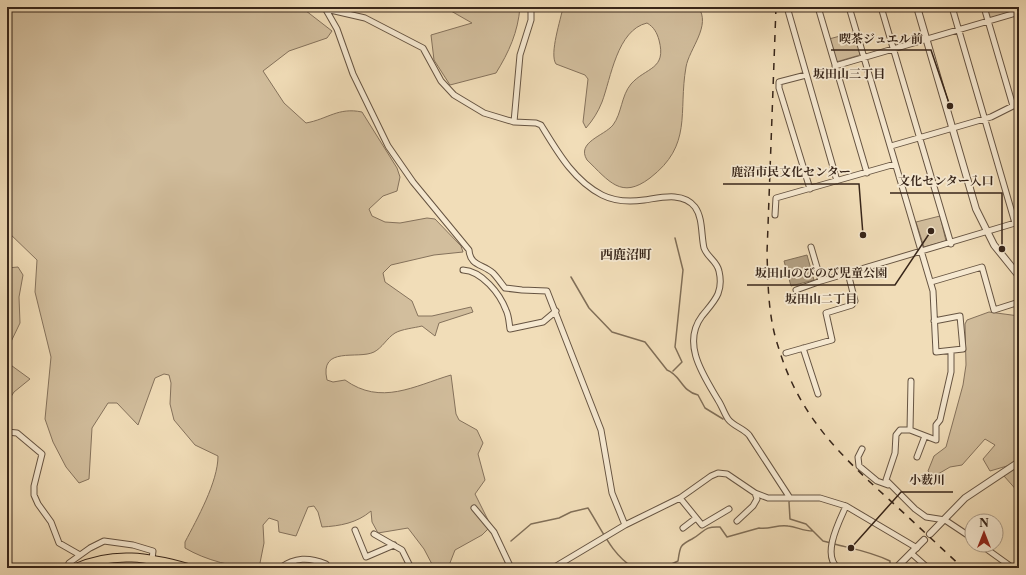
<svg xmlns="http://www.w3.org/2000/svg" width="1026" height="575" font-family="'Libre Caslon Text','Noto Serif JP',serif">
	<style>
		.green { fill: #d2be9d; stroke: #85725c }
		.water { fill: #b29f82; stroke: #816f58 }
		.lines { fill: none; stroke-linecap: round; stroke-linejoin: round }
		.stream { stroke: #816f58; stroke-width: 1.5 }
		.minor-casing { stroke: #665442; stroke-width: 7 }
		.tertiary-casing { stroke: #665442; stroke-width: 8 }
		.primary-casing { stroke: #38261a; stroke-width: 10 }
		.minor { stroke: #f6e9d1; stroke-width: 5 }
		.tertiary { stroke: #f6e9d1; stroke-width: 6 }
		.primary { stroke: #f1ddb8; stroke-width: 8 }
		.rail { stroke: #38261a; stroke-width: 1.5; stroke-dasharray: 7 7; stroke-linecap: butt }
		.labels { text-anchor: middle; stroke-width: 3.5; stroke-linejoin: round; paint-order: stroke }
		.neighbourhood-label { font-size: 12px; font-weight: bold; fill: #38261a; stroke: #f6e9d1 }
		.quarter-label { font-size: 13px; font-weight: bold; fill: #38261a; stroke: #f6e9d1 }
		.leader { fill: none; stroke: #38261a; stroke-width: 1.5 }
		.callout-dot { fill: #38261a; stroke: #f6e9d1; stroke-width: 1.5 }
		.callout-label { font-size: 12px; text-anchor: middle; font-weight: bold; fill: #38261a; stroke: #f6e9d1; stroke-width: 3.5; stroke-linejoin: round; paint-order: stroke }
	</style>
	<rect width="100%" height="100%" fill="#f1ddb8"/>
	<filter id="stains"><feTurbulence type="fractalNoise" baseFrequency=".005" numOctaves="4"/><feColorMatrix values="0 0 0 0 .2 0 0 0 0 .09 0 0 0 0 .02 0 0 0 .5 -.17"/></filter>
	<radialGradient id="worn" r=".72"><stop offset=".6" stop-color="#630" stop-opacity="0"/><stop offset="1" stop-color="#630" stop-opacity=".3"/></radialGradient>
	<path class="green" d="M7,7H274L276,10L289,7H301L332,31L327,38L289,51L263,71L284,103L306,123C328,119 338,107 362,112L397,168L400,177L397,191L383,196L369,209L372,216L385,222L400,223L427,218L435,219L461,246L463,252L434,255L391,265L383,273L385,282L412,301L418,316H432L471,307L473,312L439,323L435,336L422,326C414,328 402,329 395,333C387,338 382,348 374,352C358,360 319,345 327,380L333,382L345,380C381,406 414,386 451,375L456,414L459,420L477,430L483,443L478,454L485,480L475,494L491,526L482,535L455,550L448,568H434L424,549L408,528L378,533L372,522L371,511C357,523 340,526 322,527L318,512L314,506L308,507L296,536L279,532L278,521L269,518L263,525L264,543L259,568C235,568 205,560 185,548V542C197,519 218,482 218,456L195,445L174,420L170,404L171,383L169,375L164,374L155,378L138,425L117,403H108L92,428L89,479L79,483L66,467L53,442L45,419L51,357L35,292L37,260L7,231Z
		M444,7H520C518,32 509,52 496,73L450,85L434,60L431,35L472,23Z
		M563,7H698C712,25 689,49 686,67C678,113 693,145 650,178C621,200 609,181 587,160C576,142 604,136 613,125C622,113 621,96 631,84C646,67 667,70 659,40C657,33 654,27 647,23C617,30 611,78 602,102C598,112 593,120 586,128L583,122L588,79L585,75L556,64C549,54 561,19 563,7Z
		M985,7H1012L1013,9L1011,12L990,18L988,16Z
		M855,32L860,55L836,62L829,39Z
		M940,216L946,241L924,247L916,222Z
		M18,267L23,275L19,297L20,323L7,350L8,363L30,379L14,392L7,403V268Z
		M989,312L1019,316V493L1004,476L1007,466L990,471L983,459L995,445L985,439L962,465L950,467L933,477L928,471L934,456L946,447L963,385L966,365L965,324L967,320Z"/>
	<path class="water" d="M807,255L814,280L791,286L784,261Z"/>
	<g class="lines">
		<path class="stream" d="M571,277L589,308L612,332L645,342L667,370C681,375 681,391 698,395L705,408L723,419
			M673,371L682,362L675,347L683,270L675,238
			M748,438L784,493
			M789,502L790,519L806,524L823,541L831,543
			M511,541L531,524L559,518L571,512L588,508C602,530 612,555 634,568
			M834,544C854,549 872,552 890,561V568
			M663,568L678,561C680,546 680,545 692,539C705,532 703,526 720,527L727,537L759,528C769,530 778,524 788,526C797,527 803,531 813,531"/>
		<defs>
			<path id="minor" d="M787,7L837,181
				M818,7L867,173
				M849,7L933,291L936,352L963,349L960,316L934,321
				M881,7L951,244
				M984,7L1013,106
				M1017,7L1019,16
				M325,8L337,29L353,74L388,146L413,182L469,250C470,266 483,264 493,273C497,277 501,283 505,288L522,290L547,291L601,430L612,493L625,525
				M326,9L365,18L423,48L441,81L454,95L484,113L514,122L536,123L541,125C557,151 573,180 602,195C614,201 630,202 644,200C659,198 683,191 695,207C703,218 701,235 704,248C707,257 717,261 719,271C724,293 714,301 702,316C681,344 704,376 718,400C722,406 724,413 728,419C733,426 743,428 749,435L790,498
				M835,66L1019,12
				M806,75L779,82V88L810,189
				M514,122L520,55L531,20V7
				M891,146L991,117L1019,103
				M775,215L776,198L895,164
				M811,247L821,281
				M463,270C482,271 500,294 506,310C509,316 509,323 510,329L543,322L556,311
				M931,282L982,267L994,310L1019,302
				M796,290L821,281L1015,223L952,7
				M803,348L818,394
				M951,351V372L940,420L936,425V440L910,430H900L896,435L895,453L886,480L915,509L926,517L945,520L972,538
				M786,353L832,340L826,313L852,305L855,301L848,273
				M910,430L911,381
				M7,432L17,433L42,454L34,486V495L38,504L51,522L59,543L80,555
				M862,449L858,457L859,466L877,481L888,485
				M917,457L925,436
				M680,498L702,525L729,509
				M474,508L494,532L511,568
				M737,521L753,506L757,499L755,493
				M683,528L696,518
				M355,530L366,557L394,545
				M374,534L402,550L411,568
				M981,545L1013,568
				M911,553L928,568
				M67,568L69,563L90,548L104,541L133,545L153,551L152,559
				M280,568C295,557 309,557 326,564
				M553,568L625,525L680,498L711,476L718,473L727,474L755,493L768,498H820L846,506L917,548
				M838,568C821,555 840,520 846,506"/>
			<path id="tertiary" d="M917,7L976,209L994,245L1019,276
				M930,534L965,498L1019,462
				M896,568L924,540"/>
			<path id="primary" d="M76,568C114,551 149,557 188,568"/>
		</defs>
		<use href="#minor" class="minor-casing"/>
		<use href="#tertiary" class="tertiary-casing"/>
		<use href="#primary" class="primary-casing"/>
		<use href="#minor" class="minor"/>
		<use href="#tertiary" class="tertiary"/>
		<use href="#primary" class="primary"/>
		<path class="rail" d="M776,7L767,253C768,284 768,316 778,346C799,417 841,456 894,504C917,525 940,547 963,568"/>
	</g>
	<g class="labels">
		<g class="neighbourhood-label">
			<text x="849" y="78">坂田山三丁目</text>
			<text x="821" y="303">坂田山二丁目</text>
		</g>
		<g class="quarter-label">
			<text x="626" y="259">西鹿沼町</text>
		</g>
	</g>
	<path class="leader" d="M950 106L931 50H831M863 235L859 184H723M1002 249L1002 193H890M931 231L895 285H747M851 548L901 492H953"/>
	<g class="callout-dot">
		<circle cx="950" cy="106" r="4"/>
		<circle cx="863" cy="235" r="4"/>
		<circle cx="1002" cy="249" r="4"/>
		<circle cx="931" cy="231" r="4"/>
		<circle cx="851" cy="548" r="4"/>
	</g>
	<g class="callout-label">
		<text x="881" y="43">喫茶ジュエル前</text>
		<text x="791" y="176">鹿沼市民文化センター</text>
		<text x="946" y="185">文化センター入口</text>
		<text x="821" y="277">坂田山のびのび児童公園</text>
		<text x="927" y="484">小薮川</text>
	</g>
	<rect width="1026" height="575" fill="none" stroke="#f1ddb8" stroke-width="24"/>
	<rect x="8" y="8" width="1010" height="559" fill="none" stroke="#38261a" stroke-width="2"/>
	<rect x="12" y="12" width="1002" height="551" fill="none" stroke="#38261a"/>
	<g transform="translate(984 533)"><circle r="19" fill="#f6e9d1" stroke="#aa9b88"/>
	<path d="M0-3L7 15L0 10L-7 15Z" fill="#8f2418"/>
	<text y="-6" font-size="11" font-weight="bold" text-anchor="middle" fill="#38261a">N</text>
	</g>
	<rect width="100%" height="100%" filter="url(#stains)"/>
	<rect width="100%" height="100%" fill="url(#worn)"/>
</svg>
